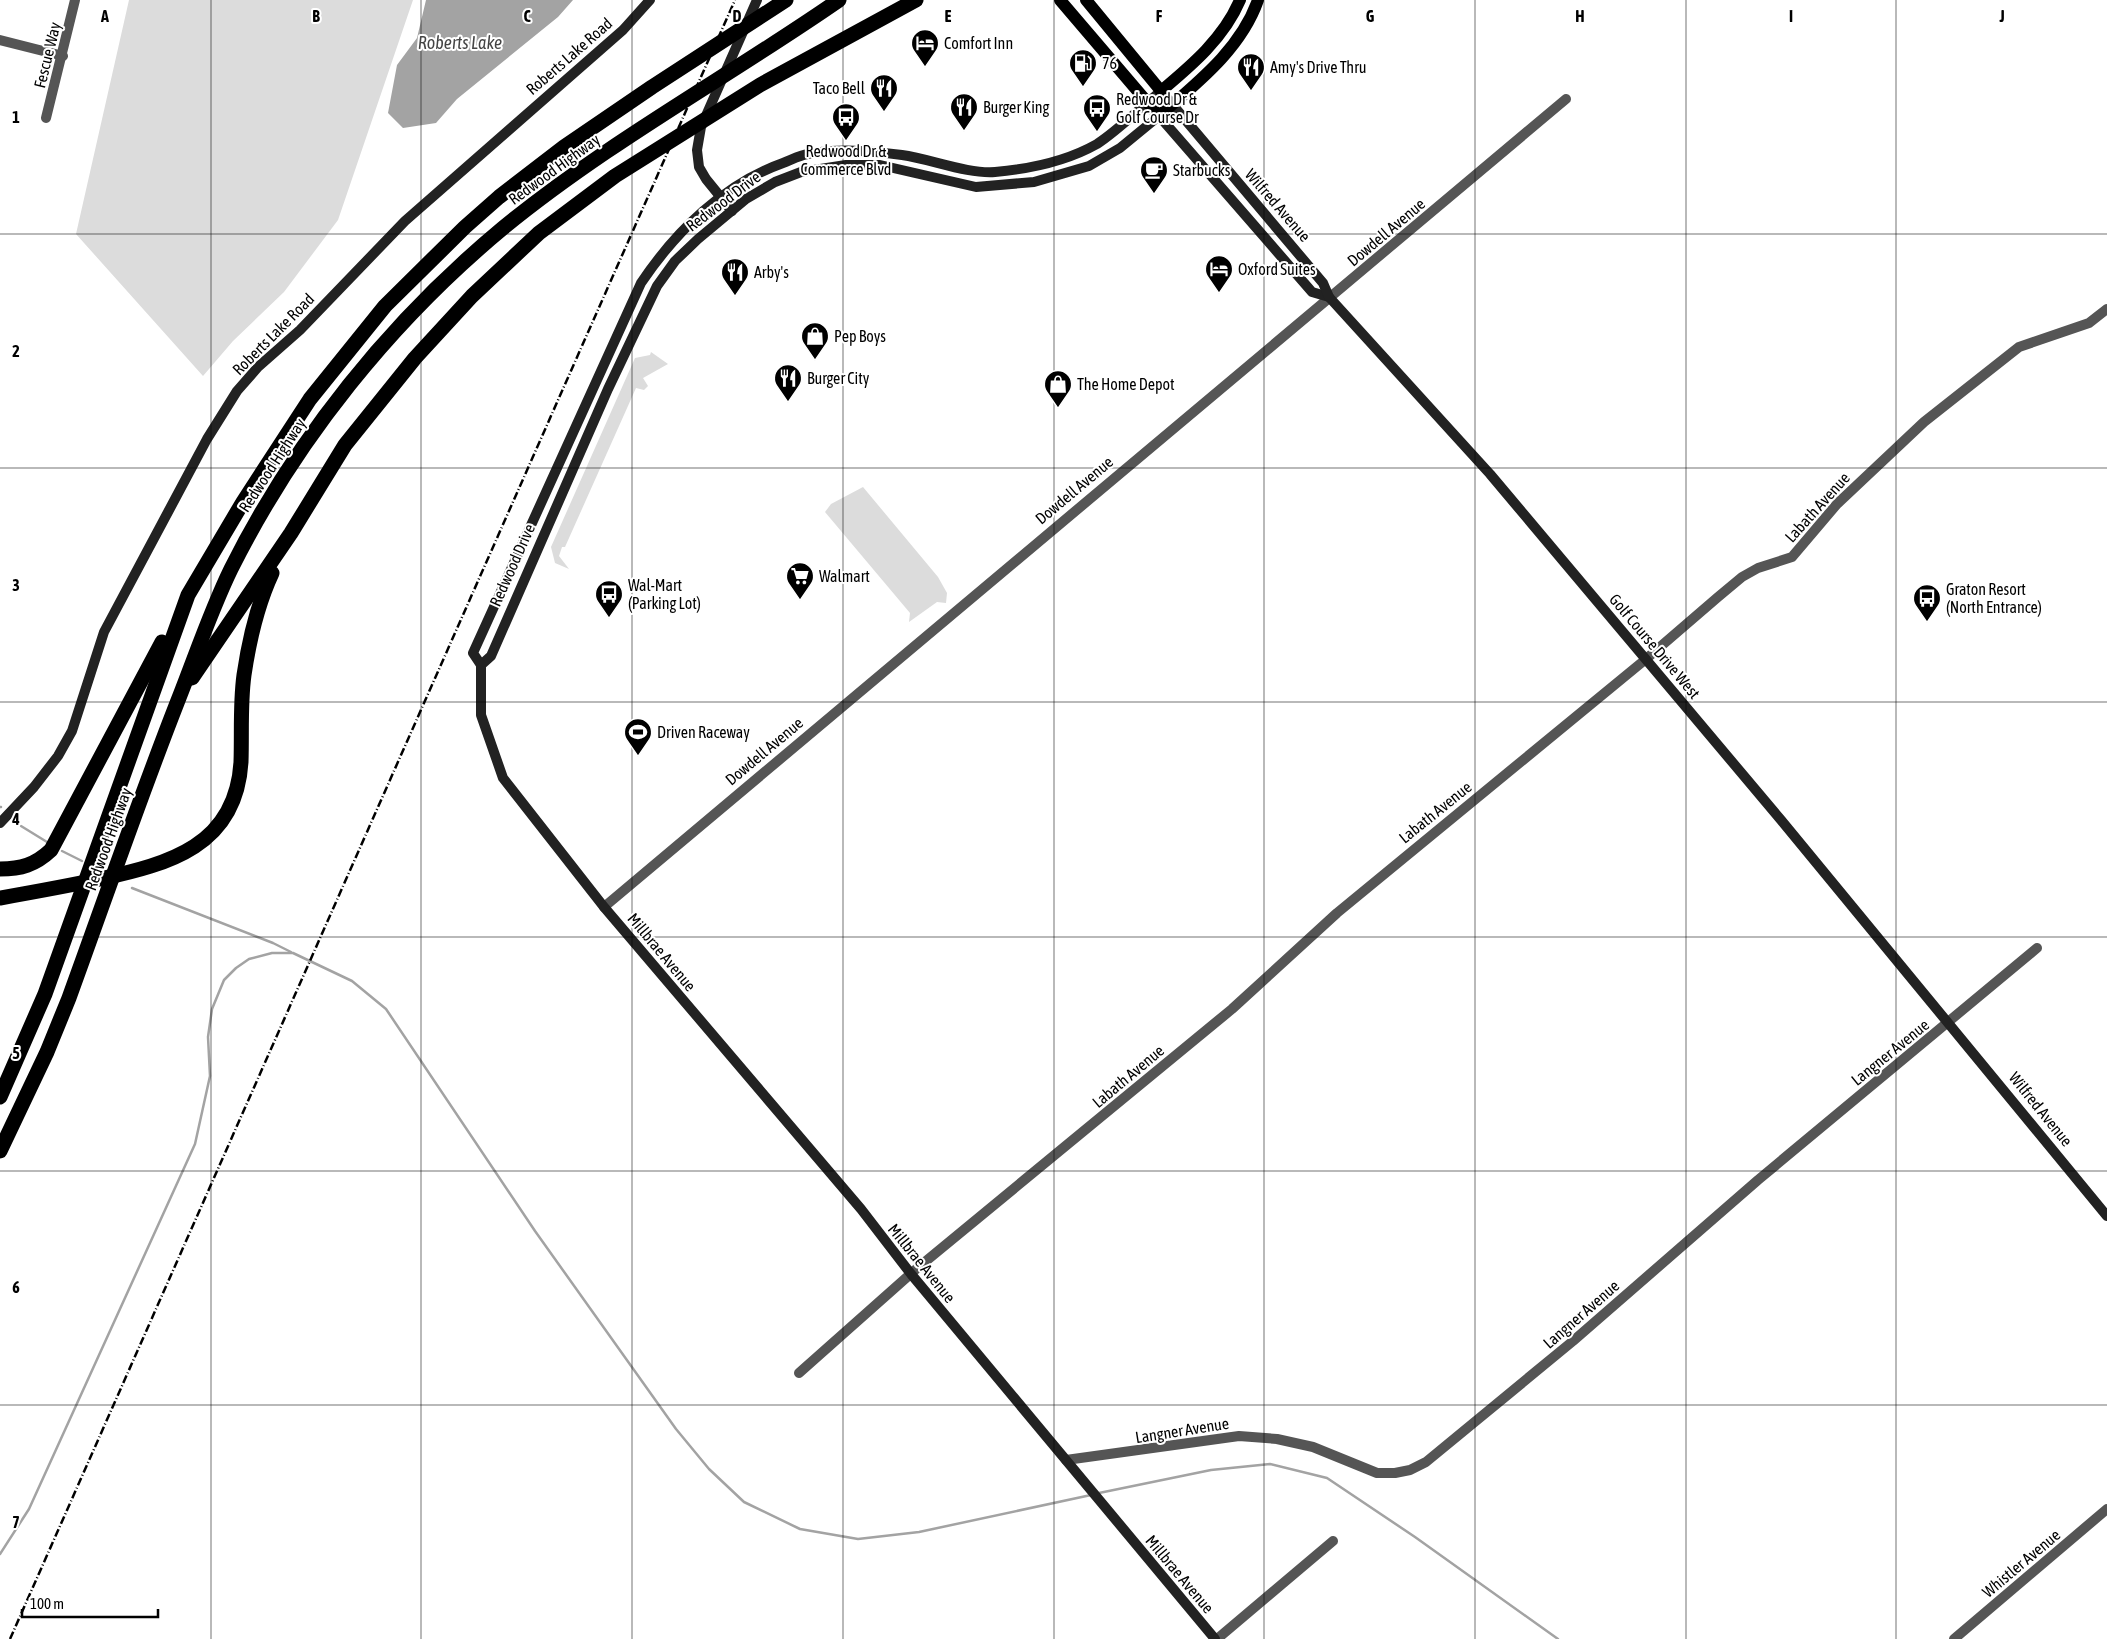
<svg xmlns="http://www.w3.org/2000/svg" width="2107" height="1639" viewBox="0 0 2107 1639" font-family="'Asap Condensed',sans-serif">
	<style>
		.green { fill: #dcdcdc }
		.water { fill: #a3a3a3 }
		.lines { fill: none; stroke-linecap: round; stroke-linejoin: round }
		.stream { stroke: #a3a3a3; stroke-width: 2.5 }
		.street { stroke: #555; stroke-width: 10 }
		.secondary { stroke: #222; stroke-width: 10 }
		.primary { stroke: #000; stroke-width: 12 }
		.highway { stroke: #000; stroke-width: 15 }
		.rail { stroke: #000; stroke-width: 2.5; stroke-dasharray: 8 2.5 1 2.5; stroke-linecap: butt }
		.grid { fill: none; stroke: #000; stroke-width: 1; stroke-opacity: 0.55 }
		.labels { text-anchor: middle; stroke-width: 4; stroke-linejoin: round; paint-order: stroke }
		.poi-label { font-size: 16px; fill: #000; stroke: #fff; text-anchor: start }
		.street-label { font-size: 16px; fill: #000; stroke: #fff }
		.water-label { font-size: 18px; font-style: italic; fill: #444; stroke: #fff }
		.grid-label { font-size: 16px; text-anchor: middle; font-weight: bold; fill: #000; stroke: #fff; stroke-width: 4; stroke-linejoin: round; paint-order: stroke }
	</style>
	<rect width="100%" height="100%" fill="#fff"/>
	<g class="green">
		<polygon points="129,0 413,0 338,220 284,292 233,341 203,376 76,234"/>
		<polygon points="651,352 668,364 643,378 648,386 644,390 636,388 565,547 562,547 559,556 569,569 555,563 551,547 635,358 650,355"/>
		<polygon points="863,487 938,577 947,593 946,603 937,602 909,622 910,613 825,512 831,504"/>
	</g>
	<polygon class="water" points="426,0 573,0 558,17 457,99 436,123 403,128 388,113 397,65 417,38"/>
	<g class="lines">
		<g class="stream">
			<polyline points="0,807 1,807"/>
			<polyline points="21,826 47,842"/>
			<polyline points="62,851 82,861"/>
			<polyline points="132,888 273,943 291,952"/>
			<polyline points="1099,1493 1211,1470 1270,1464 1327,1478 1415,1537 1558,1639"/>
			<polyline points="0,1554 29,1509 195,1144 210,1076 208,1037 212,1009 224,980 236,968 249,959 272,953 293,953 352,981 386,1009 535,1231 676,1429 709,1469 744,1502 800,1529 858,1539 919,1532 1091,1495"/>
		</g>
		<g class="street">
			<polyline points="0,40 63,56"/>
			<polyline points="46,118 75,0"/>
			<polyline points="604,907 1566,99"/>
			<polyline points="799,1373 915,1270 1232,1009 1337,913 1646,659 1718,597 1742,577 1758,568 1792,557 1837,504 1924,422 2019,347 2089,323 2107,309"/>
			<polyline points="1066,1460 1239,1436 1277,1439 1313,1447 1377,1473 1395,1473 1410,1470 1426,1462 1573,1341 1758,1180 2037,948"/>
			<polyline points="1217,1639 1333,1541"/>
			<polyline points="1954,1639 2107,1509"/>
		</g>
		<g class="secondary">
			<polyline points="732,211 706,179 699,167 697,150 701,127 757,0"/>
			<polyline points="481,665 491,656 608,389 657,286 675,261 698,239 746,199 775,182 801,172 846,165 880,165 976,187 1034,182 1089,166 1120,148 1159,116 1312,292 1329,297"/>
			<polyline points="0,823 34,787 58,756 72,731 104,632 207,439 237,391 258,367 300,330 405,221 623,30 650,0"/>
			<path d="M1215,1639L911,1274L861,1209L604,907L503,778L481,715V665L473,653L641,283C676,231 724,184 783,163C791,160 800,155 808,154C840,148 871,151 902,155C931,159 967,174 995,172C1029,169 1067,161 1097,144C1116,132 1143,106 1161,91L1323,283L1329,297L1490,474L1781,820L2107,1216"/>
		</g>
		<g class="primary">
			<path d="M1060,0L1159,116C1197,83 1241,49 1258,0"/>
			<path d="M1086,0L1161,91C1192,65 1224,38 1240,0"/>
		</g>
		<g class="highway">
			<polyline points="192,678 291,533 345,445 415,358 472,296 539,233 615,176 760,85 916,0"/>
			<path d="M0,869C21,869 35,865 51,850L162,642"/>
			<path d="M0,898C34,892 67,886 100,879C169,864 236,846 241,762C242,733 240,704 244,675C249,641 258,603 272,573"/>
			<polyline points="0,1097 45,994 188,595 243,502 310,399 385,306 465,227 499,197 564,147 652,87 786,0"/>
			<path d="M0,1151L47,1052L69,998C105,899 139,800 177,703C195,658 210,612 231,569C296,439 391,321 503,228C608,142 728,77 839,0"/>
		</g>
		<polyline class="rail" points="10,1639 735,0"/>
	</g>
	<path class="grid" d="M211,0V1639M421,0V1639M632,0V1639M843,0V1639M1054,0V1639M1264,0V1639M1475,0V1639M1686,0V1639M1896,0V1639M0,234H2107M0,468H2107M0,702H2107M0,937H2107M0,1171H2107M0,1405H2107"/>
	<defs>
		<g id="hotel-pin" transform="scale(1.4375)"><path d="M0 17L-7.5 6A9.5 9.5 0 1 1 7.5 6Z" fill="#000" stroke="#fff"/><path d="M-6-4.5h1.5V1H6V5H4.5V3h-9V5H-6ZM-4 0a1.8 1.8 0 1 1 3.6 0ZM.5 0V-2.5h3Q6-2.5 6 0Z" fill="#fff"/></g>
		<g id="fuel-pin" transform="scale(1.4375)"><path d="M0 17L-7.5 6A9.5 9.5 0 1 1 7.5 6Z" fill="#000" stroke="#fff"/><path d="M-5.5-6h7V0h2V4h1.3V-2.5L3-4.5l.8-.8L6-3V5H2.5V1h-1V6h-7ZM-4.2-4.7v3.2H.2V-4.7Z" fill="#fff"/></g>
		<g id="restaurant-pin" transform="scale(1.4375)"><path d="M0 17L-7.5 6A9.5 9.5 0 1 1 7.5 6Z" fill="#000" stroke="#fff"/><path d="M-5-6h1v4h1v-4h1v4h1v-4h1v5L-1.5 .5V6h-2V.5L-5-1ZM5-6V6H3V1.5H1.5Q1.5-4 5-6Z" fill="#fff"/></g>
		<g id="bus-pin" transform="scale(1.4375)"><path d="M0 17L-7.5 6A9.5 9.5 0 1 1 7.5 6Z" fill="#000" stroke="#fff"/><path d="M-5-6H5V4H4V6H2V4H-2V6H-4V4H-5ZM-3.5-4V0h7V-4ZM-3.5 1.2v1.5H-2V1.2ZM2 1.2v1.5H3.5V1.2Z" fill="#fff"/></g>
		<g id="cafe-pin" transform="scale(1.4375)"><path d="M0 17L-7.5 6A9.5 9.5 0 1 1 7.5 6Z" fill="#000" stroke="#fff"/><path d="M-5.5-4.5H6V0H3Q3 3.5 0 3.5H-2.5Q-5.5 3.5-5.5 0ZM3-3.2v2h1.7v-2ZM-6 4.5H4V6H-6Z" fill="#fff"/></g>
		<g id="shop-pin" transform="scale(1.4375)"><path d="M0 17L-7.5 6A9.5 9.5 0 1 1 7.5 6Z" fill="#000" stroke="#fff"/><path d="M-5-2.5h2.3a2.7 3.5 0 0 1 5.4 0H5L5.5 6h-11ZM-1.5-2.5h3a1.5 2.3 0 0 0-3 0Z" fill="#fff"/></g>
		<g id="supermarket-pin" transform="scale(1.4375)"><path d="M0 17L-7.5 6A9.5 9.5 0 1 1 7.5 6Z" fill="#000" stroke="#fff"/><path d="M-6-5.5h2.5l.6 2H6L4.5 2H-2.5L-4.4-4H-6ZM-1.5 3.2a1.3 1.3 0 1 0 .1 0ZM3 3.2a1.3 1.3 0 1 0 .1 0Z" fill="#fff"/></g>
		<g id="stadium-pin" transform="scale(1.4375)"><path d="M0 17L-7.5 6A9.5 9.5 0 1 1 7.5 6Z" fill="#000" stroke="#fff"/><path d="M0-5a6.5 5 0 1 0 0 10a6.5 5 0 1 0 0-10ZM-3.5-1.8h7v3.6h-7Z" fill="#fff"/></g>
	</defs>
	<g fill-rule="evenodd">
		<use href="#hotel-pin" x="925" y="43"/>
		<use href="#fuel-pin" x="1083" y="63"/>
		<use href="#restaurant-pin" x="1251" y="67"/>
		<use href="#restaurant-pin" x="884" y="88"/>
		<use href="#restaurant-pin" x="964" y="107"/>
		<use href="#bus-pin" x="1097" y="108"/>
		<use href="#bus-pin" x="846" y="117"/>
		<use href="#cafe-pin" x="1154" y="170"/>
		<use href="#hotel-pin" x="1219" y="269"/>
		<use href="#restaurant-pin" x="735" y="272"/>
		<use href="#shop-pin" x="815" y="336"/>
		<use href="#restaurant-pin" x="788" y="378"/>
		<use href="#shop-pin" x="1058" y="384"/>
		<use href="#supermarket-pin" x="800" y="576"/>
		<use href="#bus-pin" x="609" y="594"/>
		<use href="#bus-pin" x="1927" y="598"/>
		<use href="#stadium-pin" x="638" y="732"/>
	</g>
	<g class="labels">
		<g class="poi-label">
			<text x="944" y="49">Comfort Inn</text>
			<text x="1102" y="69">76</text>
			<text x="1270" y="73">Amy's Drive Thru</text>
			<text x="865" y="94" text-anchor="end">Taco Bell</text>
			<text x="1116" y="105">Redwood Dr &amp;<tspan x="1116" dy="18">Golf Course Dr</tspan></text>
			<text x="983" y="113">Burger King</text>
			<text x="846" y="157" text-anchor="middle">Redwood Dr &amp;<tspan x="846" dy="18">Commerce Blvd</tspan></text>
			<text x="1173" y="176">Starbucks</text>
			<text x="1238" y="275">Oxford Suites</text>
			<text x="754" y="278">Arby's</text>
			<text x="834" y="342">Pep Boys</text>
			<text x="807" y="384">Burger City</text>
			<text x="1077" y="390">The Home Depot</text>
			<text x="819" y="582">Walmart</text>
			<text x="628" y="591">Wal-Mart<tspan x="628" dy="18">(Parking Lot)</tspan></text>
			<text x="1946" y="595">Graton Resort<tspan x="1946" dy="18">(North Entrance)</tspan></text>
			<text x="657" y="738">Driven Raceway</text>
		</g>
		<g class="street-label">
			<text transform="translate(47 55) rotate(-76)" y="6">Fescue Way</text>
			<text transform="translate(569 56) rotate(-41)" y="6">Roberts Lake Road</text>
			<text transform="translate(554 169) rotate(-36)" y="6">Redwood Highway</text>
			<text transform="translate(723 201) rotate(-37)" y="6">Redwood Drive</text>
			<text transform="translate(1278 205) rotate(49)" y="6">Wilfred Avenue</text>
			<text transform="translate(1386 232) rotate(-40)" y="6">Dowdell Avenue</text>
			<text transform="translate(273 334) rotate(-45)" y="6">Roberts Lake Road</text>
			<text transform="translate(272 465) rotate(-57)" y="6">Redwood Highway</text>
			<text transform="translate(1074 490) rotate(-40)" y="6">Dowdell Avenue</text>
			<text transform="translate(1817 507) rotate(-48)" y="6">Labath Avenue</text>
			<text transform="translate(512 565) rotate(-66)" y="6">Redwood Drive</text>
			<text transform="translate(1655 646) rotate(50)" y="6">Golf Course Drive West</text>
			<text transform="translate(764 751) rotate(-40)" y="6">Dowdell Avenue</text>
			<text transform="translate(1435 812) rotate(-39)" y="6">Labath Avenue</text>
			<text transform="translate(108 839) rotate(-70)" y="6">Redwood Highway</text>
			<text transform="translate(662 952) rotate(50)" y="6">Millbrae Avenue</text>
			<text transform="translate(1890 1052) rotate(-39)" y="6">Langner Avenue</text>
			<text transform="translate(1128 1076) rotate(-40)" y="6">Labath Avenue</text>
			<text transform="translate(2041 1109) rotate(51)" y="6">Wilfred Avenue</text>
			<text transform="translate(922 1263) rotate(51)" y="6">Millbrae Avenue</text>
			<text transform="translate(1581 1314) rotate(-41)" y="6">Langner Avenue</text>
			<text transform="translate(1182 1430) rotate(-9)" y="6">Langner Avenue</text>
			<text transform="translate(2021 1563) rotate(-40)" y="6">Whistler Avenue</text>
			<text transform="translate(1180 1574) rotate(50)" y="6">Millbrae Avenue</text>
		</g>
		<g class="water-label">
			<text x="460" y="49">Roberts Lake</text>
		</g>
	</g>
	<g class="grid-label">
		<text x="105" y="22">A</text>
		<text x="316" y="22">B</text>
		<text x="527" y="22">C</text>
		<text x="737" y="22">D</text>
		<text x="948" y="22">E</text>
		<text x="1159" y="22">F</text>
		<text x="1370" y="22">G</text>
		<text x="1580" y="22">H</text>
		<text x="1791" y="22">I</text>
		<text x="2002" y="22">J</text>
		<text x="16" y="123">1</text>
		<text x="16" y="357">2</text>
		<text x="16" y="591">3</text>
		<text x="16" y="825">4</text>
		<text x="16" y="1059">5</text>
		<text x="16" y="1293">6</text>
		<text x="16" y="1528">7</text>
	</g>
	<path d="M22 1609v8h136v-8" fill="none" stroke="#000000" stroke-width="2.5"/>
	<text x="30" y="1609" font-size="15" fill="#000000" stroke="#ffffff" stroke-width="4" paint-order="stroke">100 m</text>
</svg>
